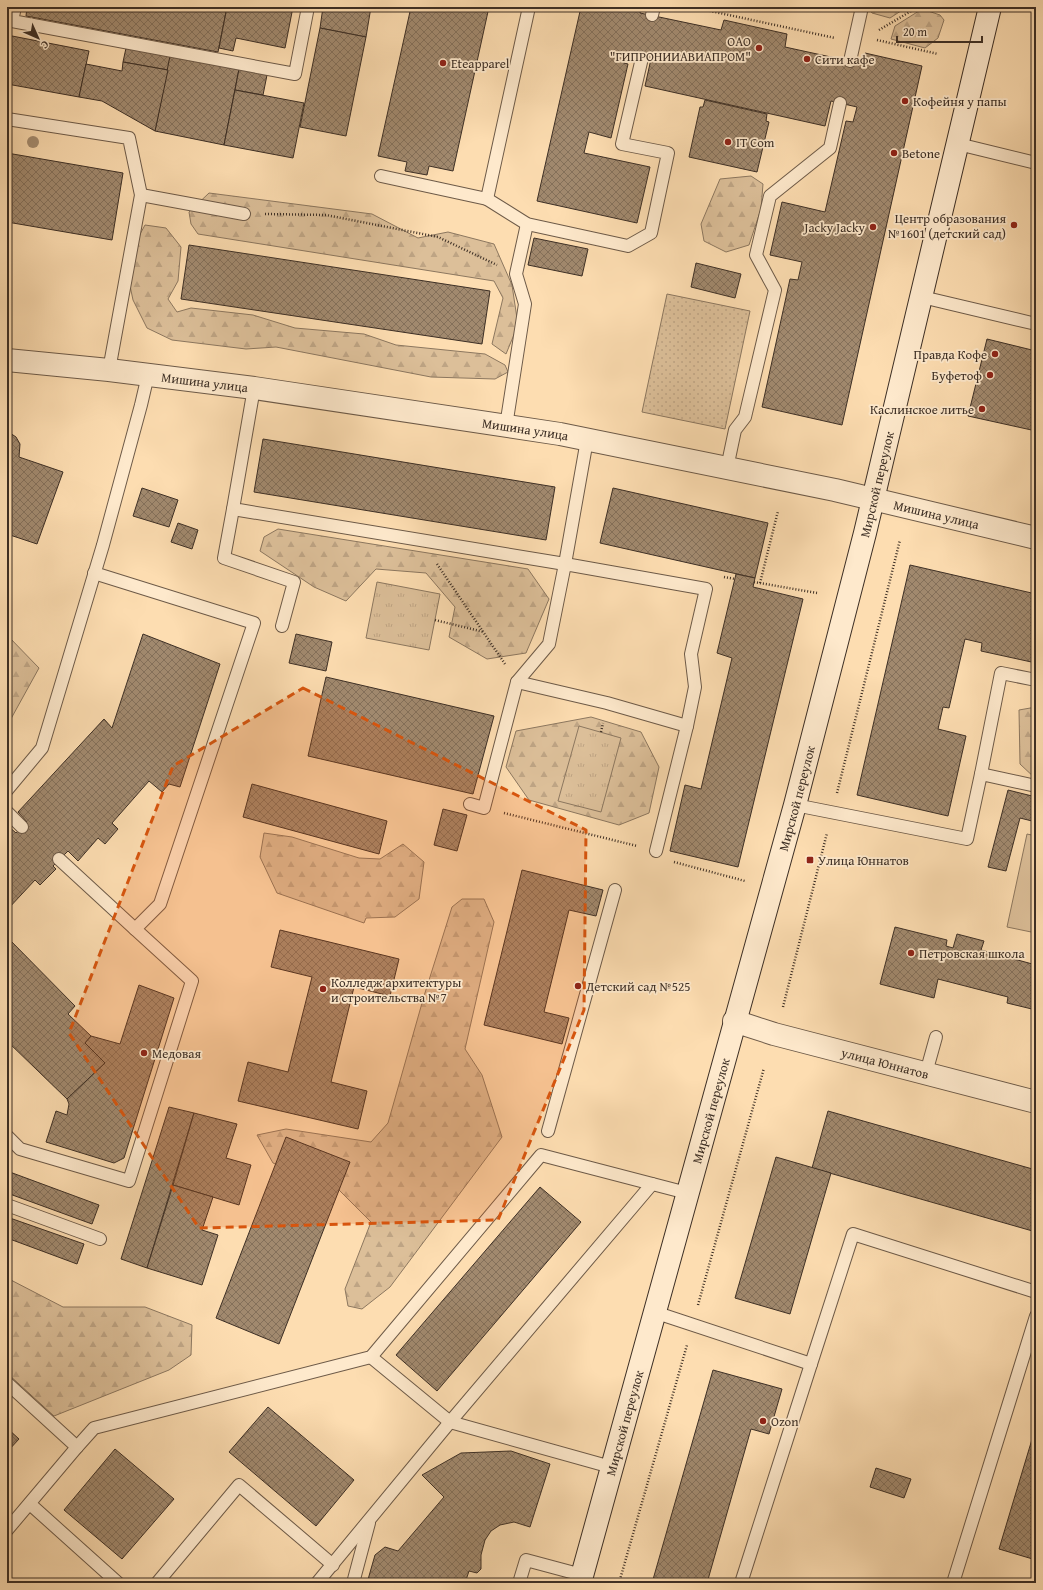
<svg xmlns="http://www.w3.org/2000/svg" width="1043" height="1590" viewBox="0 0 1043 1590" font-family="'Gentium Book Plus',serif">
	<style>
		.grass { fill: url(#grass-dots); stroke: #8c775f }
		.forest { fill: url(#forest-firs); stroke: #8c775f }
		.park { fill: url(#park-tufts); stroke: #8c775f }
		.pitch { fill: #dcbf99; stroke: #8c775f }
		.building { fill: url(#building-cross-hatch); stroke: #3d2f25 }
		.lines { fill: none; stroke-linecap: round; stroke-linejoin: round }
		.lane-casing { stroke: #6d5a48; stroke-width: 14 }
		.street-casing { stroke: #6d5a48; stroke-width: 24 }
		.secondary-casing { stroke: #3d2f25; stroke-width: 24 }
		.path { stroke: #3d2f25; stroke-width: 2.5; stroke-dasharray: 1 2; stroke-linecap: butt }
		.lane { stroke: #fee9cc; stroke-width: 12 }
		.street { stroke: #fee9cc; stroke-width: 22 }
		.secondary { stroke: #fee9cc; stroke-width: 22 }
		.tree { fill: #a58d71 }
		.marked { fill: #d7550e; fill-opacity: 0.2; stroke: #d7550e; stroke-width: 3; stroke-dasharray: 8 5; stroke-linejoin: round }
		.poi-dot { fill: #8f2418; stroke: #fee9cc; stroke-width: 1.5 }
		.labels { text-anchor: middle; stroke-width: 3.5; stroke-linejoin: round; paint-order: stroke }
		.poi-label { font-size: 13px; fill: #3d2f25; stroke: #fee9cc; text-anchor: start }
		.street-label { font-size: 13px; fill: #3d2f25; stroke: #fee9cc }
	</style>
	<defs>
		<pattern id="grass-dots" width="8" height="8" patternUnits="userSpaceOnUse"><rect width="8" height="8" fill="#dcbf99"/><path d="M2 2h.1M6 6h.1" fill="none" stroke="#bea484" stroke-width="1.8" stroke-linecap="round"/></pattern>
		<pattern id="forest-firs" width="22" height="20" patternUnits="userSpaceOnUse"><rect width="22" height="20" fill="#dcbf99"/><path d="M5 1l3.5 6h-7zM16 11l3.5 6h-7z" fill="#bea484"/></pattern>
		<pattern id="park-tufts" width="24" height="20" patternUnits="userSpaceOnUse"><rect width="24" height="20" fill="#dcbf99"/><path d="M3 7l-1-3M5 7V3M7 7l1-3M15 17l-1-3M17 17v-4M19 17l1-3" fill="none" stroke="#bea484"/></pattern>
		<pattern id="building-cross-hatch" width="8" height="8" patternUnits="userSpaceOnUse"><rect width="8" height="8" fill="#a1896e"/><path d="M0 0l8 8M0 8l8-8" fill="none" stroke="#84705a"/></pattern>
	</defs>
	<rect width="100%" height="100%" fill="#fdddb1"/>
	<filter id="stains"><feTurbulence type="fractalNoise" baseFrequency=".005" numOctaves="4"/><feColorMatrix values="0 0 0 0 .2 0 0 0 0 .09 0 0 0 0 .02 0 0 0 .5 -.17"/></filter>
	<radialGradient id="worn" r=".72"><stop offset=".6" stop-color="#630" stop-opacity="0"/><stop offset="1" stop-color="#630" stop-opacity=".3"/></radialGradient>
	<polygon class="grass" points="667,294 750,311 725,429 642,412"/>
	<g class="forest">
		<polygon points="868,7 907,7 890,18 872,13"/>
		<polygon points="922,9 940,15 944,20 938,38 925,48 891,39 895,26"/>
		<polygon points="751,176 763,184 761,209 749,245 726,252 704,241 701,224 720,179"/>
		<polygon points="209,193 372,214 418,238 448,232 494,244 512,285 518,325 506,354 492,344 503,298 494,281 198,234 191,224 189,212"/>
		<polygon points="145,225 166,228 181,247 178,281 168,299 177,312 191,308 253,315 295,328 364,334 396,345 485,354 505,365 508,372 495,379 431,377 276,347 246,349 172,340 147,328 133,300 129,281 133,247"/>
		<polygon points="278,529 528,569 549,599 526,653 487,659 449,637 455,607 426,573 376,569 346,601 314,587 260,551 264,537"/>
		<polygon points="7,635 39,668 7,726"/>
		<polygon points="1036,707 1036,779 1020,764 1019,710"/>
		<polygon points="591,717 641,732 659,767 649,813 619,825 529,800 506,767 516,731"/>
		<polygon points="264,833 292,837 359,858 380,859 403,844 424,862 419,899 395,917 366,918 364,923 277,893 260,857"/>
		<polygon points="462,899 484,899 494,922 465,1049 482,1075 502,1137 390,1287 362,1309 348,1306 345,1289 371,1222 339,1190 273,1163 257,1135 286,1129 371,1142 388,1123 424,996 452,907"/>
		<polygon points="7,1278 63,1307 145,1307 192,1325 191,1355 169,1370 54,1416 7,1373"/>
	</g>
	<g class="park">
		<polygon points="377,582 440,594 429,650 366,638"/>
		<polygon points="579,726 621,738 601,812 558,801"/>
	</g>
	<polygon class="pitch" points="1027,834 1036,836 1036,933 1007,927"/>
	<g class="building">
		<polygon points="27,7 227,7 218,52 26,16"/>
		<polygon points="227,7 293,7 285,48 236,38 233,51 219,48"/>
		<polygon points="323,7 371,7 366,37 320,28"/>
		<polygon points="411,7 489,7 453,171 429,166 427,175 405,171 407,162 378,156"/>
		<polygon points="581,7 641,7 640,13 721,30 724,20 787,34 785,47 863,64 865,53 922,66 842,425 762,407 790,279 798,280 802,262 770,255 782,202 825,212 846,121 853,122 857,107 831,101 825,126 645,86 651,59 626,54 624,63 628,64 611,138 589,132 584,153 650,167 637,223 537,201"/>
		<polygon points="320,28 366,37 346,136 300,127"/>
		<polygon points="7,35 89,51 79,97 7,84"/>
		<polygon points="126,48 170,56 168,70 123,62"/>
		<polygon points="170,56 239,69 224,145 155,131"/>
		<polygon points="123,62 168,70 155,131 102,101 79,97 86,64 122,71"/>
		<polygon points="239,69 267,75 263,95 235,90"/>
		<polygon points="235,90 304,103 293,158 224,145"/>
		<polygon points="705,100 767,114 766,121 769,122 757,172 689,157 700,107 703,107"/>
		<polygon points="7,153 123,173 112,240 7,222"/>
		<polygon points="534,238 588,249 582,276 528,265"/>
		<polygon points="189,245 490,291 482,344 181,299"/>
		<polygon points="696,263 741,274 735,298 691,287"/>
		<polygon points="987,339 1036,351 1036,431 968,416"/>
		<polygon points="7,431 16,437 20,444 19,457 63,472 37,544 7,534"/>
		<polygon points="263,439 555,487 546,540 254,492"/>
		<polygon points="142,488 178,500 169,527 133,516"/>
		<polygon points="613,488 768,523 755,578 600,543"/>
		<polygon points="178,523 198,530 192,549 171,542"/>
		<polygon points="910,565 1036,594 1036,663 981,651 982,643 965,639 949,708 943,707 938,729 966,736 948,816 857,795"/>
		<polygon points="736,574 755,578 753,587 803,599 738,867 670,851 685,785 701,789 732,658 717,653"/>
		<polygon points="143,634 220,664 180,787 169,784 162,792 149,781 112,823 118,829 105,844 98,838 78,861 68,851 53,866 56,869 40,885 35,880 7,910 7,825 16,833 27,822 18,812 104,719 112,728"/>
		<polygon points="296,634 332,642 326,671 289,663"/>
		<polygon points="326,677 494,716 473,794 308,756"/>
		<polygon points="252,784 387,821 379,854 243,817"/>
		<polygon points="1008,790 1036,797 1036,822 1020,818 1006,871 988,867"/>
		<polygon points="443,809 467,815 457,851 434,845"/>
		<polygon points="522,870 603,890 596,916 569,910 544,1012 569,1018 562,1044 484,1025"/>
		<polygon points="895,927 947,940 946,946 953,948 957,934 984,941 981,950 1036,965 1036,1010 1007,1003 1008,997 938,979 934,998 880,984"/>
		<polygon points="280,930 399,959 390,996 354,987 331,1082 367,1091 358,1129 238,1101 248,1062 288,1072 312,977 271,967"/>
		<polygon points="7,937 75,1006 68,1014 91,1036 85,1043 105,1063 67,1099 7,1041"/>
		<polygon points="139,985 174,998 124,1158 114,1163 46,1142 56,1111 67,1115 69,1104 67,1099 105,1063 85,1043 91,1036 120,1044"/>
		<polygon points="169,1107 194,1113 147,1268 121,1259"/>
		<polygon points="828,1111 1036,1170 1036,1232 812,1168"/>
		<polygon points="194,1113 237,1124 226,1158 251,1165 239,1205 173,1185"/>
		<polygon points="286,1137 350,1162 279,1344 216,1318"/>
		<polygon points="776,1157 831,1173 790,1314 735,1298"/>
		<polygon points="7,1171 99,1205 92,1224 7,1193"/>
		<polygon points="173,1185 213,1197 202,1230 218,1235 202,1285 147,1268"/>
		<polygon points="540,1187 581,1222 437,1391 396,1355"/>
		<polygon points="7,1217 84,1244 77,1264 7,1238"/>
		<polygon points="713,1370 782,1389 769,1434 751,1429 707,1583 652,1583"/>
		<polygon points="268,1407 354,1480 316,1526 229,1452"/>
		<polygon points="1036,1426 1036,1560 999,1549"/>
		<polygon points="7,1428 19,1439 7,1452"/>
		<polygon points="115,1449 174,1499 122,1559 64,1510"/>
		<polygon points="511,1451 550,1464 530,1527 514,1522 500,1525 491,1531 485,1540 481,1555 481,1569 477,1573 469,1571 465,1583 367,1583 375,1555 385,1547 398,1551 444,1497 422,1475 461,1453"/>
		<polygon points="876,1468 911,1479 904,1498 870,1487"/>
	</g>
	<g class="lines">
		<g class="lane-casing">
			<g id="lane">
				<polyline points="15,7 12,21 295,74 308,7"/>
				<polyline points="652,15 654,7"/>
				<polyline points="850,61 862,7"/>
				<polyline points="7,119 129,138 141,195 109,370"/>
				<polyline points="958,144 1036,163"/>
				<polyline points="381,176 487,199 529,7"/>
				<polyline points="141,195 244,214"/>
				<polyline points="487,199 527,224 628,246 651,233 668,153 622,144 642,58"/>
				<polyline points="922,297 1036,324"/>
				<polyline points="254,388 233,509 565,564 587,440"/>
				<polyline points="506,426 525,304 516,274 527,224"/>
				<polyline points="727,468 735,430 745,417 775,290 756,255 770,196 830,148 840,103"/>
				<polyline points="233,509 224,558 294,582 282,626"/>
				<polyline points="517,682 607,703 687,726"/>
				<polyline points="981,774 1001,673 1036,680"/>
				<polyline points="7,790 42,748 103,545 141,405 148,375"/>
				<polyline points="470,804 484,808 517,682 549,644 565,564 706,589 691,654 695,687 687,726 656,851"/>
				<polyline points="795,805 967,839 981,774 1036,786"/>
				<polyline points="7,812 22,827"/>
				<polyline points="59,859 135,929 160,904 254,623 94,573"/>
				<polyline points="926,1073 936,1037"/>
				<polyline points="548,1131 615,890"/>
				<polyline points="7,1136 20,1149 129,1181 192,981 135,929"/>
				<polyline points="7,1205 100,1239"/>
				<polyline points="654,1312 811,1364 853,1234 1036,1292"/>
				<polyline points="371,1357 450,1422 611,1467"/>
				<polyline points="7,1383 77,1447 7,1530"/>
				<polyline points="77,1447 94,1428 371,1357 541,1155 687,1193"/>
				<polyline points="30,1504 118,1583"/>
				<polyline points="157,1583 239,1485 333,1565"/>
				<polyline points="317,1583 450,1422 652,1184"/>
				<polyline points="353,1583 369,1523"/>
				<polyline points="519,1583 526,1560 582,1575"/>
				<polyline points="741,1583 811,1364"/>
				<polyline points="953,1583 1036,1316"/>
			</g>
		</g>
		<g class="street-casing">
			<g id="street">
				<path id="s1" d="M7,360L109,370L254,388L560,434L835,490L1036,538"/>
				<path id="s2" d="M734,1021L774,1034L1036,1102"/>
			</g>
		</g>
		<g class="secondary-casing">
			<g id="secondary">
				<path id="s3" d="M580,1583L795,805L865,533L990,7"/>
			</g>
		</g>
		<g class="path">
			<polyline points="692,7 835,38"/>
			<polyline points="879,30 918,7"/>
			<polyline points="877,40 938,54"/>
			<polyline points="265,214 326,215 438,237 497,265"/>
			<polyline points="437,564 505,664"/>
			<polyline points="724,577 735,579"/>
			<polyline points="754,582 817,593"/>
			<polyline points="760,583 778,511"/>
			<polyline points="435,620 484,632"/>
			<polyline points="601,732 603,723"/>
			<polyline points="837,793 900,540"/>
			<polyline points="504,813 637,846"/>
			<polyline points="674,862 745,881"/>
			<polyline points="783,1007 827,833"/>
			<polyline points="698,1305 764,1068"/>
			<polyline points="619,1583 687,1345"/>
		</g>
		<use href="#lane" class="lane"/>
		<use href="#street" class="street"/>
		<use href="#secondary" class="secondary"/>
	</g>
	<circle class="tree" cx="33" cy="142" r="6"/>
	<path class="marked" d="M303,688L586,830L584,1010L498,1220L199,1228L69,1033L173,766Z"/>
	<g class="poi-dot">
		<circle cx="759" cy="48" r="4"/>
		<circle cx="807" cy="59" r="4"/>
		<circle cx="443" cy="63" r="4"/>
		<circle cx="905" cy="101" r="4"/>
		<circle cx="728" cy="142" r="4"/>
		<circle cx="894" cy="153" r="4"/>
		<circle cx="1014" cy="225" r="4"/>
		<circle cx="873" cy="227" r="4"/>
		<circle cx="995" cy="354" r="4"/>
		<circle cx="990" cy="375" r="4"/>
		<circle cx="982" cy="409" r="4"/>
		<rect x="806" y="856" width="8" height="8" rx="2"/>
		<circle cx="911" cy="953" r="4"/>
		<circle cx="578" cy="986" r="4"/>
		<circle cx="323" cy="989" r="4"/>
		<circle cx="144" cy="1053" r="4"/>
		<circle cx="763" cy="1421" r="4"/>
	</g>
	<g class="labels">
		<g class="poi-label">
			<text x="751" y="46" text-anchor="end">ОАО<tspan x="751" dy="15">"ГИПРОНИИАВИАПРОМ"</tspan></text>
			<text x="815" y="64">Сити кафе</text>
			<text x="451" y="68">Eteapparel</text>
			<text x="913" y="106">Кофейня у папы</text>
			<text x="736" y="147">IT Com</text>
			<text x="902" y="158">Betone</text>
			<text x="1006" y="223" text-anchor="end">Центр образования<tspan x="1006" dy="15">№1601 (детский сад)</tspan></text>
			<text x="865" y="232" text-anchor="end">Jacky Jacky</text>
			<text x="987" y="359" text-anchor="end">Правда Кофе</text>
			<text x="982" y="380" text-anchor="end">Буфетоф</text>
			<text x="974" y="414" text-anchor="end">Каслинское литье</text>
			<text x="818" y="865">Улица Юннатов</text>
			<text x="919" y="958">Петровская школа</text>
			<text x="331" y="987">Колледж архитектуры<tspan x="331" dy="15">и строительства №7</tspan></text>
			<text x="586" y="991">Детский сад №525</text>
			<text x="152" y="1058">Медовая</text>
			<text x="771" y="1426">Ozon</text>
		</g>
		<g class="street-label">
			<text dy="5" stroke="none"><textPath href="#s1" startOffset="199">Мишина улица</textPath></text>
			<text dy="5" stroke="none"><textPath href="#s1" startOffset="523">Мишина улица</textPath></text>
			<text dy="5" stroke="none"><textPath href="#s3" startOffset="1138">Мирской переулок</textPath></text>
			<text dy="5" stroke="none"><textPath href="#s1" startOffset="943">Мишина улица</textPath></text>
			<text dy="5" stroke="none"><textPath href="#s3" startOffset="814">Мирской переулок</textPath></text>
			<text dy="5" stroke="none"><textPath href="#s2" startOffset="157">улица Юннатов</textPath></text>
			<text dy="5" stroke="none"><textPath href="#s3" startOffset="490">Мирской переулок</textPath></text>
			<text dy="5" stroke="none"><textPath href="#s3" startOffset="166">Мирской переулок</textPath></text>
		</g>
	</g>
	<rect width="1043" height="1590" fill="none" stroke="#fdddb1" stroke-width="24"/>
	<rect x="8" y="8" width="1027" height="1574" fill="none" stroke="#3d2f25" stroke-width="2"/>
	<rect x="12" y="12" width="1019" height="1566" fill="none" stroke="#3d2f25"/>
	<g transform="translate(38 38) rotate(135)" stroke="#fee9cc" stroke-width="3" paint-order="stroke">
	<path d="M0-3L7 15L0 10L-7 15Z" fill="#3d2f25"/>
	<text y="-6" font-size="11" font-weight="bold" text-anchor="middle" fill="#3d2f25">С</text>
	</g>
	<path d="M897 36v6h85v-6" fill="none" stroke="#3d2f25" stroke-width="2"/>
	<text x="903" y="36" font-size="12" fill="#3d2f25" stroke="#fee9cc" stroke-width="3" paint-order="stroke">20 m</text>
	<rect width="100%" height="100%" filter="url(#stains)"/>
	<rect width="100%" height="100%" fill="url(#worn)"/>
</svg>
